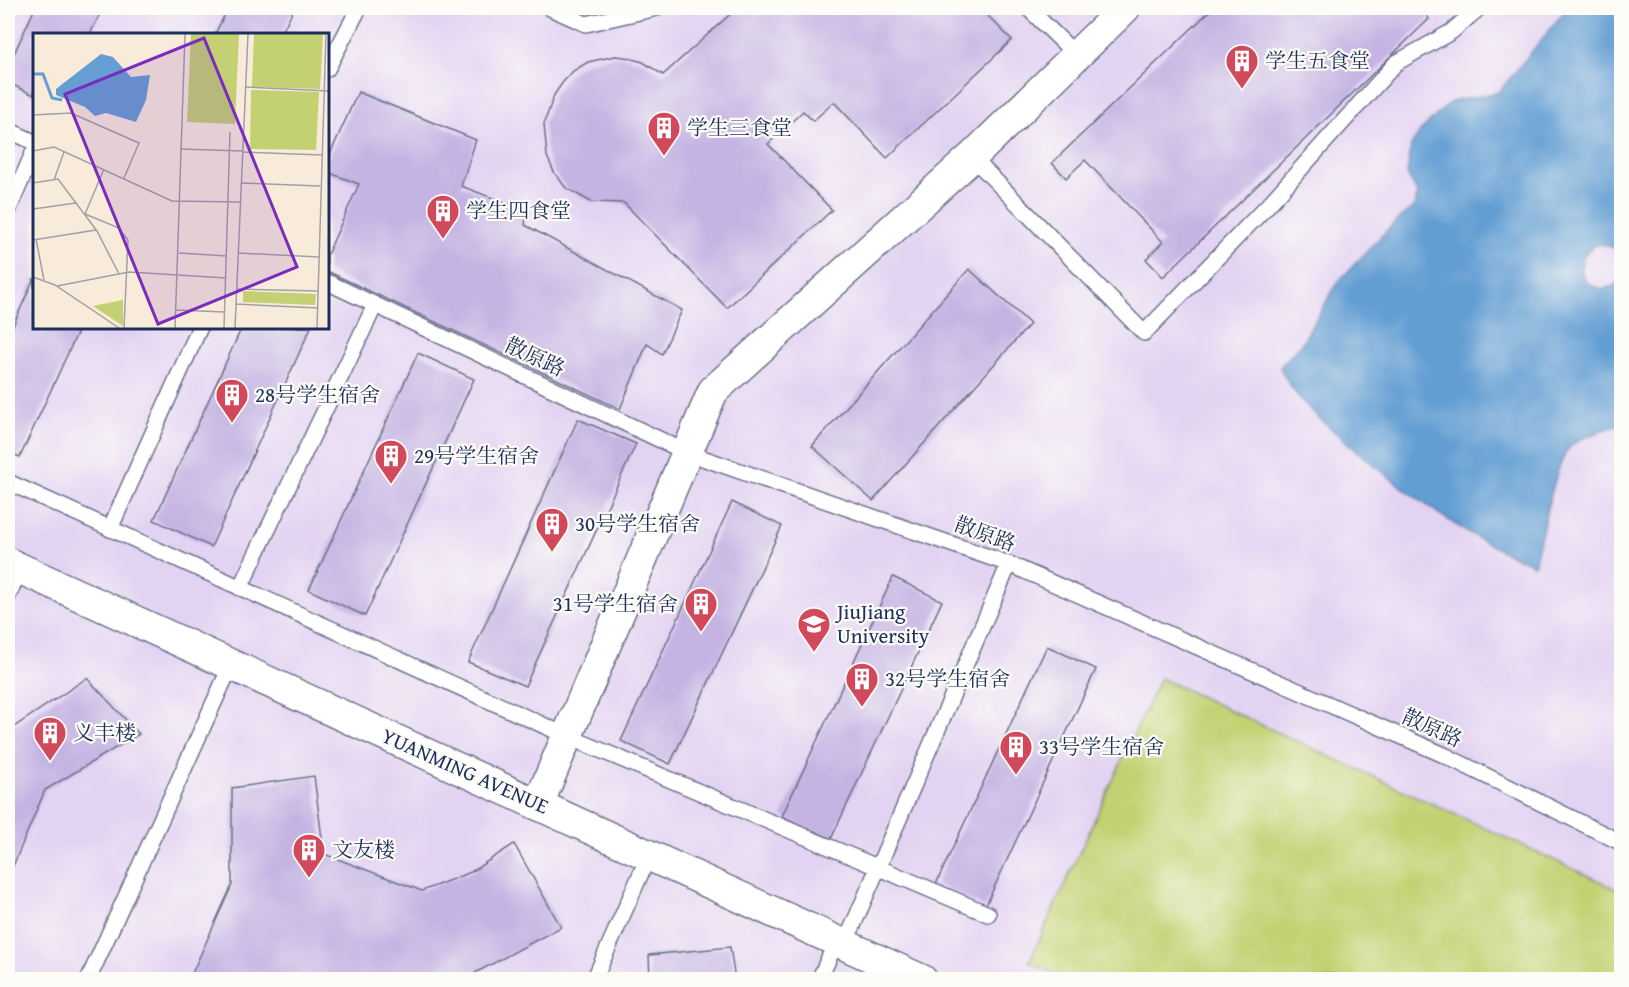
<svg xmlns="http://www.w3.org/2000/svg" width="1629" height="987" viewBox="0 0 1629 987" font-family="'Gentium Book Plus','Noto Serif SC',serif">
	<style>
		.built { fill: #e3d3f2; fill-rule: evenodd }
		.green { fill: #c3d172; stroke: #6f8068; stroke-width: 1.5 }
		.water { fill: #649ed3; stroke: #406698; stroke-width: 1.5 }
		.building { fill: #c5b4e3 }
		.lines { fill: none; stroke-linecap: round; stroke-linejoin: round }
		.service-casing { stroke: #697189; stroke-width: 18 }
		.minor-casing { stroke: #697189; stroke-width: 33 }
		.service { stroke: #fff; stroke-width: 15 }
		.minor { stroke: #fff; stroke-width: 30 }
		.labels { text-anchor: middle; stroke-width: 4.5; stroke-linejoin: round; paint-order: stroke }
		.poi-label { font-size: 21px; fill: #1b2f5e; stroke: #fdfcf7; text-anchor: start }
		.street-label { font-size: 21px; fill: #1b2f5e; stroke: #fdfcf7 }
		.inset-river { fill: none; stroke: #649ed3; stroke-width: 3 }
		.inset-road { fill: none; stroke: #a0a0a8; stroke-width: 1.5 }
		.view { fill: #7b2cbf; fill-opacity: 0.15; stroke: #7b2cbf; stroke-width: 3 }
		.inset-edge { fill: none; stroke: #1b2f5e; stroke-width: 3 }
	</style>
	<rect width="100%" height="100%" fill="#fdfcf7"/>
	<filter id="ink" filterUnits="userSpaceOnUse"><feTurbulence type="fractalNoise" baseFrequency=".0167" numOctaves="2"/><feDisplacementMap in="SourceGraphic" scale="12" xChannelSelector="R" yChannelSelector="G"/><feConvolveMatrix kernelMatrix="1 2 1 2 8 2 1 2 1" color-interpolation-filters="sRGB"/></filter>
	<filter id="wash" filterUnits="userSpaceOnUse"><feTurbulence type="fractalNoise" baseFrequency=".008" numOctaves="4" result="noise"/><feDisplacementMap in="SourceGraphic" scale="24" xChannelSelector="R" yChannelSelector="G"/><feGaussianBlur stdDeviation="1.35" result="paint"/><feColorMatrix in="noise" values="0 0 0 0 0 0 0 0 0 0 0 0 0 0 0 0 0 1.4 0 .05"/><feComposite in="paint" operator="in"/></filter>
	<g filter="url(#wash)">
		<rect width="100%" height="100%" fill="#f9ebd9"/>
		<path class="built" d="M8,8H1621V979H8ZM34,34H327V327H34Z"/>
		<polygon class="green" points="1160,678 1621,891 1621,979 1067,980 1029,962"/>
		<path class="water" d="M1567,8H1621V255C1601,230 1570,254 1586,282L1600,289L1614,286L1621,279V424C1606,429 1583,436 1571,446C1555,460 1540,542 1534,565C1465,538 1407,493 1350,445C1324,422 1294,400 1280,367L1302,343L1338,282L1391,226L1414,206L1418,194L1407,174L1411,146L1422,129L1451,102L1499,92Z"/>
		<g id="blocks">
			<g class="building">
				<polygon points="35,8 103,8 90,34 34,34 34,95 8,83 8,67"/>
				<polygon points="228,8 294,8 281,34 215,34"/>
				<polygon points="737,8 980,8 1012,40 887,158 834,102 813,121 803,111 768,144 832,210 727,308 624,203 591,202 566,188 554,172 547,156 544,124 554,95 563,82 573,71 588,62 615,56 625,57 643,62 663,75"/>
				<polygon points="1213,8 1423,8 1429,19 1163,277 1146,259 1163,242 1085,160 1066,178 1052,163"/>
				<polygon points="358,92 476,140 461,186 527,211 525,225 682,310 662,354 647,344 620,409 327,271 327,255 359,184 327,172 327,161"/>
				<polygon points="969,269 1030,324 873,501 812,446"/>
				<polygon points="34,278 34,327 80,327 20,457 8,452 8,337"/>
				<polygon points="242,327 311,327 211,547 154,520"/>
				<polygon points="418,353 474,379 365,616 309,590"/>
				<polygon points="578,419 636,444 525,686 468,662"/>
				<polygon points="732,502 782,526 670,764 621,741"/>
				<polygon points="893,577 942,601 831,839 782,816"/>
				<polygon points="1047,646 1096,669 985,907 936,884"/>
				<polygon points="87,678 139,734 45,790 8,878 8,731"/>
				<polygon points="314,776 324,854 422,891 471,872 514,844 561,927 475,973 472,980 189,980 232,885 232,788"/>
				<polygon points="730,947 735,980 650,980 649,955"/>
			</g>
		</g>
	</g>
	<g filter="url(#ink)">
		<use href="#blocks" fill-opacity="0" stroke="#697189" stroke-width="1.5"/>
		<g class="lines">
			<g class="service-casing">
				<g id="service">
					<polyline points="550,8 586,24 657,8"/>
					<polyline points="1028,8 1076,55"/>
					<polyline points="327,69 359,8"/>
					<polyline points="8,130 34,142"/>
					<polyline points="972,157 1144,333 1269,204 1396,63 1451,32 1479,8"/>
					<polyline points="8,211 34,151"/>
					<polyline points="327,282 688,453 1009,564 1444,755 1622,843"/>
					<polyline points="8,482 567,736 988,914"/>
					<polyline points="110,529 200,327"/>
					<polyline points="240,588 375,305"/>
					<polyline points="8,596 20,569"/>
					<polyline points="845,944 1009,564"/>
					<polyline points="88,980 231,665"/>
					<polyline points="594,980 649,855"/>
					<polyline points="819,980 837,940"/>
				</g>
			</g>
			<g class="minor-casing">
				<g id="minor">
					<polyline points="8,563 922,980"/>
					<polyline points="538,805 713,391 972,157 1125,8"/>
				</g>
			</g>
			<use href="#service" class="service"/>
			<use href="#minor" class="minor"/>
		</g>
	</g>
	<defs>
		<g id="building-pin" transform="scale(1.725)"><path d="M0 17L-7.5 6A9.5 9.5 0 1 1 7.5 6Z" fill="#d1495b" stroke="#fdfcf7"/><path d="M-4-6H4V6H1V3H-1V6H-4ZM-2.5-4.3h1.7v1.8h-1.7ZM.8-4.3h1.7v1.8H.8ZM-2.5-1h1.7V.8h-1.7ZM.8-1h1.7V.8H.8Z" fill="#fff"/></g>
		<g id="university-pin" transform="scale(1.725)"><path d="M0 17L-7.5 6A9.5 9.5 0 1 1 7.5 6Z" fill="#d1495b" stroke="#fdfcf7"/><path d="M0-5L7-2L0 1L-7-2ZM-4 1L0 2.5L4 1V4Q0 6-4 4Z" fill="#fff"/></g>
	</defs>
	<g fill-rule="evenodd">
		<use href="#building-pin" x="1242" y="61"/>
		<use href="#building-pin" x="664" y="128"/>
		<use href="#building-pin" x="443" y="211"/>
		<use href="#building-pin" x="232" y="395"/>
		<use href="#building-pin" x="391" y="456"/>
		<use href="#building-pin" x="552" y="524"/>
		<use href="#building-pin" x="701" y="604"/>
		<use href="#university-pin" x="814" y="624"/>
		<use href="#building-pin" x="862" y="679"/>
		<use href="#building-pin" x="50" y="733"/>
		<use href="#building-pin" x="1016" y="747"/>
		<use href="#building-pin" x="309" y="850"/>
	</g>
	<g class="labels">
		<g class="poi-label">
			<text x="1265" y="68">学生五食堂</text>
			<text x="687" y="135">学生三食堂</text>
			<text x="466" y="218">学生四食堂</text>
			<text x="255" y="402">28号学生宿舍</text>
			<text x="414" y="463">29号学生宿舍</text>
			<text x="575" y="531">30号学生宿舍</text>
			<text x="678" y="611" text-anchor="end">31号学生宿舍</text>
			<text x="837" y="619">JiuJiang<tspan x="837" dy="24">University</tspan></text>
			<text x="885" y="686">32号学生宿舍</text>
			<text x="73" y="740">义丰楼</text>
			<text x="1039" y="754">33号学生宿舍</text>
			<text x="332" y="857">文友楼</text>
		</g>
		<g class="street-label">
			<text transform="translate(535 357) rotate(25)" y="7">散原路</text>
			<text transform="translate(985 534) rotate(20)" y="7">散原路</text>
			<text transform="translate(1432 728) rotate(24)" y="7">散原路</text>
			<text transform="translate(465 771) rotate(24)" y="7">YUANMING AVENUE</text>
		</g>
	</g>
	<g transform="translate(33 33)">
		<rect width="296" height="296" fill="#f9ebd9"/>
		<path d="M158,1H206L202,91L154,89ZM221,1H290L287,56L219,54ZM218,57L286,59L283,117L217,116ZM210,258L283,261L282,272L210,269ZM90,267V293L60,273Z" fill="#c3d172"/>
		<path d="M68,21L80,24L98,44L117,42L113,67L103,89L73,80L62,83L52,74L23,62V56Z" fill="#649ed3"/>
		<path class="inset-river" d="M0,41H10L19,65L29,67"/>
		<path class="inset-road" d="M212,54L296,58M0,82L38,80L106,110L91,145M147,116L210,118M0,118L21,114L139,168L207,169M209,119L289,122M71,136L52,181L86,195L95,207L91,295M21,147L31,119M0,150L25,146L64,198L86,241M208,150L287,153M0,176L43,170M3,206L11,247M0,207L63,197M146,220L194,223M205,220L286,224M0,244L22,252L86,295M24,253L96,239L193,245M204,256L285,258M203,271L285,275M143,277L191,279M142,295L152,1M191,295L197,99M202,295L215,1M284,295L293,1"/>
		<path class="view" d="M171,5L264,234L125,291L32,61Z"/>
		<rect width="296" height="296" class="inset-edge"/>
	</g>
	<rect width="1629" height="987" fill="none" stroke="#fdfcf7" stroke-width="30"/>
</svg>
